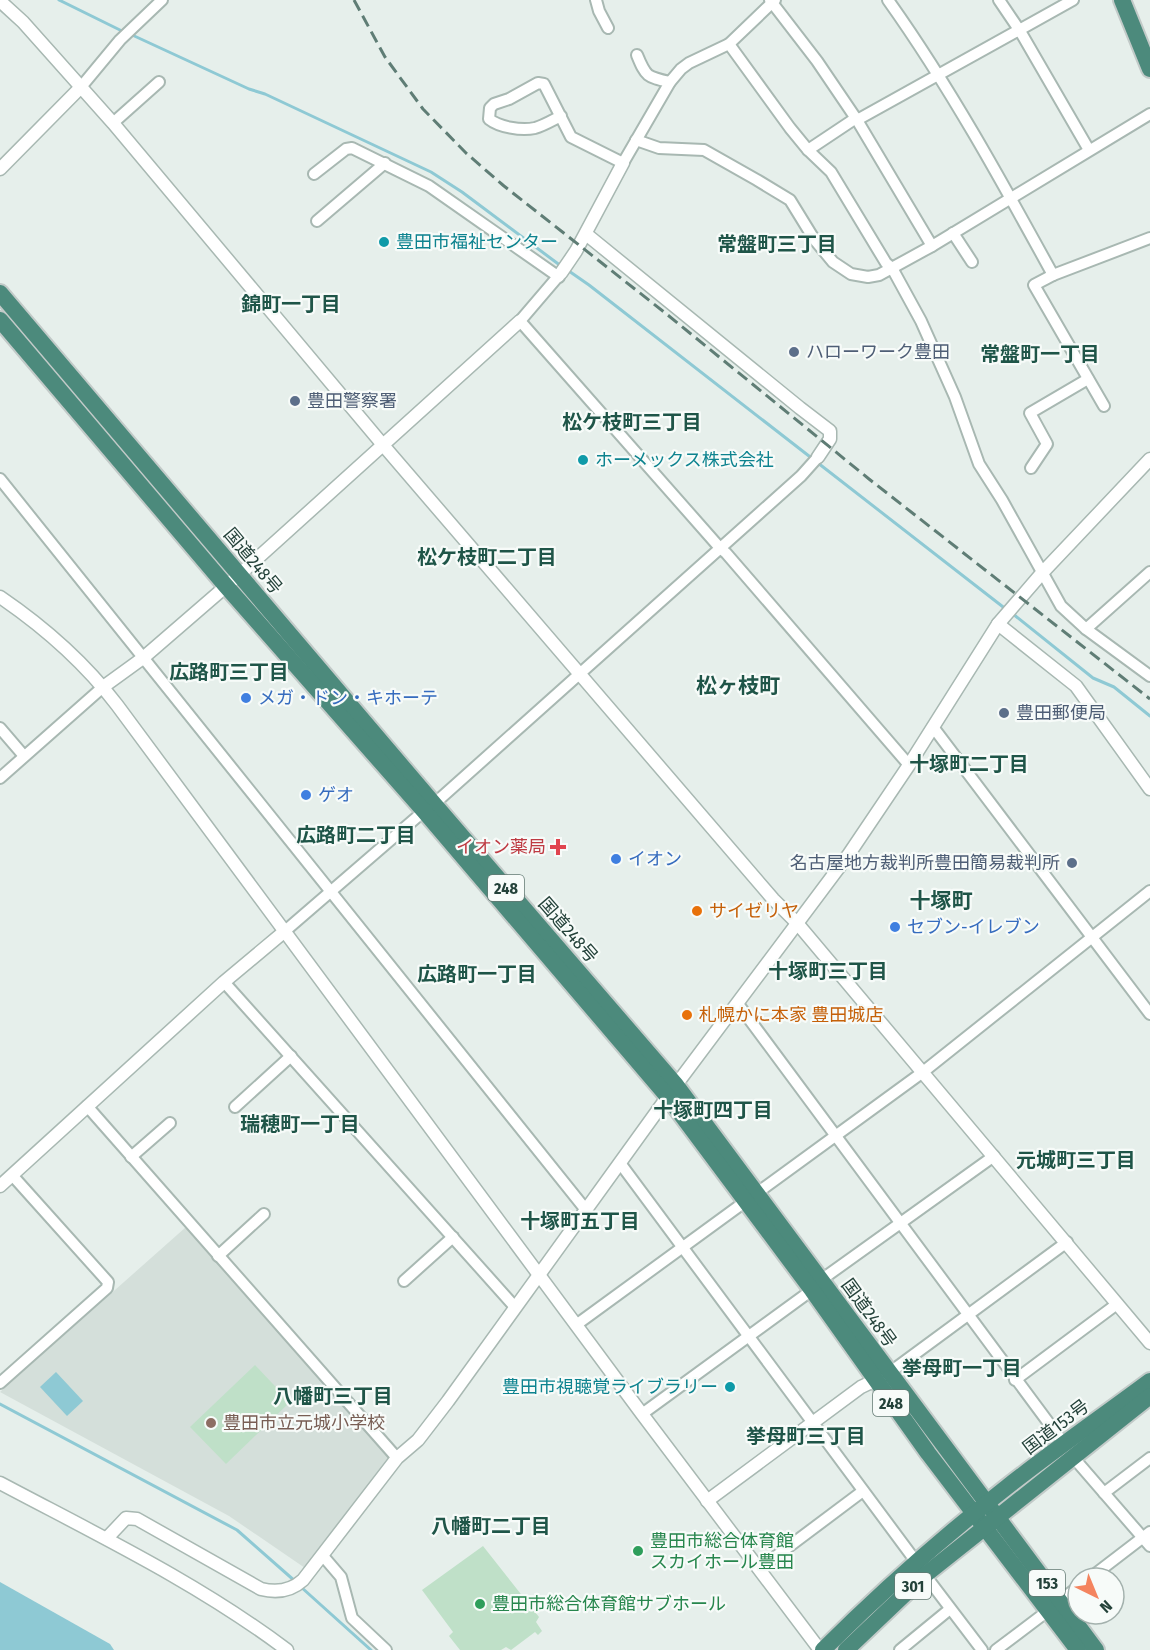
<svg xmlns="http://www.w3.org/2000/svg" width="1150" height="1650" viewBox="0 0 1150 1650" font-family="'Fira Sans Condensed','Noto Sans JP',sans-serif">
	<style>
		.built { fill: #d4dfda }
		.green { fill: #bfe0c8 }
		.water { fill: #8ec9d4 }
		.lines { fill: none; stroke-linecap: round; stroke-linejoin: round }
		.stream { stroke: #8ec9d4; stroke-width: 3 }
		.minor-casing { stroke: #a8b8b2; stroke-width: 14 }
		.tertiary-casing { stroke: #a8b8b2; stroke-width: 15 }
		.trunk-casing { stroke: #c2cac8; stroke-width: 20 }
		.minor { stroke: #fff; stroke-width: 10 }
		.tertiary { stroke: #fff; stroke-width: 12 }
		.trunk { stroke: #4c8a7c; stroke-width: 16 }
		.rail { stroke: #5f7d75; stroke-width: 3; stroke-dasharray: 12 6; stroke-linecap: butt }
		.culture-dot { fill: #0f9aa8; stroke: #f7fbf9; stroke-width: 2 }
		.service-dot { fill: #5c6f8a; stroke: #f7fbf9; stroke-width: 2 }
		.shop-dot { fill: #3f7fe0; stroke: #f7fbf9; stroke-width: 2 }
		.health-dot { fill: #e0444e; stroke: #f7fbf9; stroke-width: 2 }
		.food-dot { fill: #e8710a; stroke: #f7fbf9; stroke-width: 2 }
		.education-dot { fill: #8d6e63; stroke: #f7fbf9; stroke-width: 2 }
		.leisure-dot { fill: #2e9e5b; stroke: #f7fbf9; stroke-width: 2 }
		.labels { text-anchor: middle; stroke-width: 4.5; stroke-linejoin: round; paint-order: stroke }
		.shield { fill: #f7fbf9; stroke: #637a73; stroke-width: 1.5 }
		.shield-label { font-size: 16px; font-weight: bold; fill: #24423a }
		.culture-label { font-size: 18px; fill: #0d838f; stroke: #f7fbf9; text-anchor: start }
		.service-label { font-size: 18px; fill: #4e5e75; stroke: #f7fbf9; text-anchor: start }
		.street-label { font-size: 18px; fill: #24423a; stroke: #f7fbf9 }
		.shop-label { font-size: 18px; fill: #366cbe; stroke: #f7fbf9; text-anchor: start }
		.health-label { font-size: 18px; fill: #be3a42; stroke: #f7fbf9; text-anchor: end }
		.food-label { font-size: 18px; fill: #c56008; stroke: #f7fbf9; text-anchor: start }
		.education-label { font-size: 18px; fill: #785e54; stroke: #f7fbf9; text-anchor: start }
		.leisure-label { font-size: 18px; fill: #27864d; stroke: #f7fbf9; text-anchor: start }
		.neighbourhood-label { font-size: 20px; font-weight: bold; fill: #1f5548; stroke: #f7fbf9 }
		.quarter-label { font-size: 21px; font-weight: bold; fill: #1f5548; stroke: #f7fbf9 }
	</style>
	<rect width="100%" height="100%" fill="#e6efeb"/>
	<polygon class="built" points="186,1227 392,1455 305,1568 229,1516 0,1392"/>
	<g class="green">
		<polygon points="255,1365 290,1402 226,1464 190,1427"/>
		<polygon points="483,1546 539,1617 536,1622 542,1631 538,1635 535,1632 511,1650 506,1647 501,1650 460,1650 449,1636 453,1632 422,1590"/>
	</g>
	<g class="water">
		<polygon points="56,1372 83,1401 67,1416 40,1387"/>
		<polygon points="0,1582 110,1644 114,1650 0,1650"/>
	</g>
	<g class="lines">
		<g class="stream">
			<polyline points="59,0 124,32"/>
			<polyline points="130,34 249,89 265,94 431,172 462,192 561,266"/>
			<polyline points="566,269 589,285 1007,610"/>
			<polyline points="1013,614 1093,678 1114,687 1150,716"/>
			<polyline points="0,1404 237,1530 296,1582"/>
			<polyline points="301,1587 371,1650"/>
		</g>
		<g class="minor-casing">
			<g id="minor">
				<polyline points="596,0 599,11 608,28"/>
				<polyline points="770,0 817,61 857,120 932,246"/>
				<path d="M888,0C950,87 1002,182 1053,275"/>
				<polyline points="999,0 1020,31 1089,150"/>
				<polyline points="729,44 790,128 808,150 831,172 886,263 892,268 921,321 955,397 979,464 1002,500 1061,606 1086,629 1150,676"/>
				<path d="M637,55C646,77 647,77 670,82"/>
				<polyline points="81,87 120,40 162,0"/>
				<path d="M561,116C553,120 543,126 535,128C521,131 499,127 489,119L490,108L494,104L509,99L538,83L544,84L571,137L623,163L670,82L681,69L689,63L729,44L775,0"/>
				<polyline points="857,120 1073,0"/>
				<polyline points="113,123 159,82"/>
				<polyline points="636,140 659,148 704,150 757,180 790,200 814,239 833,262 851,274 868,277 879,275 932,246 1150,114"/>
				<polyline points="808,150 856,118"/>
				<polyline points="314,174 346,149 352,148 429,186 559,277"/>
				<polyline points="317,221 385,163"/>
				<polyline points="953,233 972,262"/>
				<polyline points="561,273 520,321 720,548 726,553 909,765"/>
				<polyline points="1104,406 1034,285 1053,275 1150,238"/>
				<polyline points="1031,468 1047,444 1030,413 1088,379"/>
				<polyline points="0,479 586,1210"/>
				<polyline points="1086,629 1150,572"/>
				<polyline points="933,727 1150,1014"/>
				<polyline points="0,728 24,756"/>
				<polyline points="0,778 103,687"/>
				<polyline points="434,804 801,476 818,457"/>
				<polyline points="285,931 424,811"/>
				<polyline points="224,982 515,1307"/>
				<polyline points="738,1004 1065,1445"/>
				<polyline points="87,1106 397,1458"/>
				<polyline points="235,1107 291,1056"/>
				<polyline points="131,1157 170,1123"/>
				<polyline points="620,1163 917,1563"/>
				<polyline points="757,1193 923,1072 1150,891"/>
				<polyline points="218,1256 264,1214"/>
				<polyline points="821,1280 994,1156"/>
				<polyline points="404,1281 453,1237"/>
				<polyline points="576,1325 746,1201"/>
				<polyline points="889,1373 1067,1242"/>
				<polyline points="1015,1380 1117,1304"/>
				<polyline points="0,1383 107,1288 108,1282 12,1175"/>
				<polyline points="642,1414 812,1290"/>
				<polyline points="1073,1457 1150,1546"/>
				<polyline points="1104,1493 1150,1458"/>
				<polyline points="323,1556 341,1577 352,1618 386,1650"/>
				<polyline points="759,1569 863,1491"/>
				<polyline points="925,1575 982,1650"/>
				<polyline points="1090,1578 1150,1532"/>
				<polyline points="1060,1601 1078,1587"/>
				<polyline points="900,1650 950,1609"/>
				<polyline points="996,1650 1049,1610"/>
			</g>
		</g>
		<g class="tertiary-casing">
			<g id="tertiary">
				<polyline points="0,1 23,22 113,123 383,445 773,899 797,923 1150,1343"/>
				<polyline points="0,169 81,87"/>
				<polyline points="586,234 800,408 830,431 830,439 818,457"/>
				<polyline points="561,273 576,251 623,163"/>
				<path d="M0,597C44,627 84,662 117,705L642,1414L820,1650"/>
				<polyline points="998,624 1076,686 1150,789"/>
				<polyline points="103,687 143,658 239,575 520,321"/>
				<polyline points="0,1186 224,982 285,931"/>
				<path d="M0,1483C98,1535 198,1583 287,1650"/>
				<polyline points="707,1501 861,1387 882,1377"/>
				<path d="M107,1538L126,1518L137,1519L261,1589C277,1593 291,1591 303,1580L397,1458L418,1440L448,1401L676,1085L849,854L909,765L998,624L1042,573L1150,459"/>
			</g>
		</g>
		<g class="trunk-casing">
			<g id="trunk">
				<polyline points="1122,0 1150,69"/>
				<polyline points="0,293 434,804 676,1085 1096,1650"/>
				<polyline points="0,320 226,586 424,811 668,1097 812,1290 928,1453 1078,1650"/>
				<path d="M823,1650C881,1592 943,1537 1007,1487C1054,1450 1103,1416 1150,1381"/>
				<polyline points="846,1650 925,1575 1150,1396"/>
			</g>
		</g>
		<use href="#minor" class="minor"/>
		<use href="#tertiary" class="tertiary"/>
		<use href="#trunk" class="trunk"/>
		<polyline class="rail" points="354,0 385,57 423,109 466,153 504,186 664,312 869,479 1150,699"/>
	</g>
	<g class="culture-dot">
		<circle cx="384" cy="242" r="6"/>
		<circle cx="583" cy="460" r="6"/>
		<circle cx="730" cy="1387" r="6"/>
	</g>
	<g class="service-dot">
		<circle cx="794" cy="352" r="6"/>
		<circle cx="295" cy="401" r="6"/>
		<circle cx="1004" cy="713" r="6"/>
		<circle cx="1072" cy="863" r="6"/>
	</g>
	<g class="shop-dot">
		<circle cx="246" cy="698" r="6"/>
		<circle cx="306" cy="795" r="6"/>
		<circle cx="616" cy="859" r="6"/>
		<circle cx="895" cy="927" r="6"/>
	</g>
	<path class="health-dot" d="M555 838h6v6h6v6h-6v6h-6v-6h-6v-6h6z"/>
	<g class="food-dot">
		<circle cx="697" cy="911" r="6"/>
		<circle cx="687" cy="1015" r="6"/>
	</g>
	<circle class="education-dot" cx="211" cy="1423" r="6"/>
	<g class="leisure-dot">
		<circle cx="638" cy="1551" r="6"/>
		<circle cx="480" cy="1604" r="6"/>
	</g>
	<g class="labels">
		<g class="shield">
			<rect x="488" y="875" width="36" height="26" rx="4.5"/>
			<rect x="873" y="1390" width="36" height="26" rx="4.5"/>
			<rect x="1029" y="1570" width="36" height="26" rx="4.5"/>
			<rect x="895" y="1573" width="36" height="26" rx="4.5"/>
		</g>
		<g class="shield-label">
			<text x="506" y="894">248</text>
			<text x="891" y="1409">248</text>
			<text x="1047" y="1589">153</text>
			<text x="913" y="1592">301</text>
		</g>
		<g class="culture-label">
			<text x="396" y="248">豊田市福祉センター</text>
			<text x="595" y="466">ホーメックス株式会社</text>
			<text x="718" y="1393" text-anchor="end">豊田市視聴覚ライブラリー</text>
		</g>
		<g class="service-label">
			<text x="806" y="358">ハローワーク豊田</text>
			<text x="307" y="407">豊田警察署</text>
			<text x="1016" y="719">豊田郵便局</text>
			<text x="1060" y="869" text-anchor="end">名古屋地方裁判所豊田簡易裁判所</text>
		</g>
		<g class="street-label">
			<text transform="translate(253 561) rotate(50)" y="6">国道248号</text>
			<text transform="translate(568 930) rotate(49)" y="6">国道248号</text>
			<text transform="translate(869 1313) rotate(54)" y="6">国道248号</text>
			<text transform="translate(1056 1427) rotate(-37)" y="6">国道153号</text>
		</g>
		<g class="shop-label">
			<text x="258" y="704">メガ・ドン・キホーテ</text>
			<text x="318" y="801">ゲオ</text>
			<text x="628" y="865">イオン</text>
			<text x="907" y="933">セブン-イレブン</text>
		</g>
		<g class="health-label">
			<text x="546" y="853">イオン薬局</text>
		</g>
		<g class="food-label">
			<text x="709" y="917">サイゼリヤ</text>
			<text x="699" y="1021">札幌かに本家 豊田城店</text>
		</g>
		<g class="education-label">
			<text x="223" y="1429">豊田市立元城小学校</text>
		</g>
		<g class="leisure-label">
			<text x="650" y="1547">豊田市総合体育館<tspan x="650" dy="21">スカイホール豊田</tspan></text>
			<text x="492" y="1610">豊田市総合体育館サブホール</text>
		</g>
		<g class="neighbourhood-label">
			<text x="777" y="251">常盤町三丁目</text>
			<text x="291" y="311">錦町一丁目</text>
			<text x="1040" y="361">常盤町一丁目</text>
			<text x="632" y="429">松ケ枝町三丁目</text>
			<text x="487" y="564">松ケ枝町二丁目</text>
			<text x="229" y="679">広路町三丁目</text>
			<text x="969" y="771">十塚町二丁目</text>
			<text x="356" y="842">広路町二丁目</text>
			<text x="828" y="978">十塚町三丁目</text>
			<text x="477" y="981">広路町一丁目</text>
			<text x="713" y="1117">十塚町四丁目</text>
			<text x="300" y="1131">瑞穂町一丁目</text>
			<text x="1076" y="1167">元城町三丁目</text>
			<text x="580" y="1228">十塚町五丁目</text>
			<text x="962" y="1375">挙母町一丁目</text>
			<text x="333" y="1403">八幡町三丁目</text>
			<text x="806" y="1443">挙母町三丁目</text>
			<text x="491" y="1533">八幡町二丁目</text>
		</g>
		<g class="quarter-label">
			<text x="738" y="693">松ヶ枝町</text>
			<text x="941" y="908">十塚町</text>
		</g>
	</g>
	<g transform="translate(1096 1596) rotate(137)"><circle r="28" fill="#f7fbf9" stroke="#a3b1ad" stroke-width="1.5"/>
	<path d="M0-4.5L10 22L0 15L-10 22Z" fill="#f4845f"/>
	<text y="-9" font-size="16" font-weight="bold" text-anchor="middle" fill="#24423a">N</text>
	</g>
</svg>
